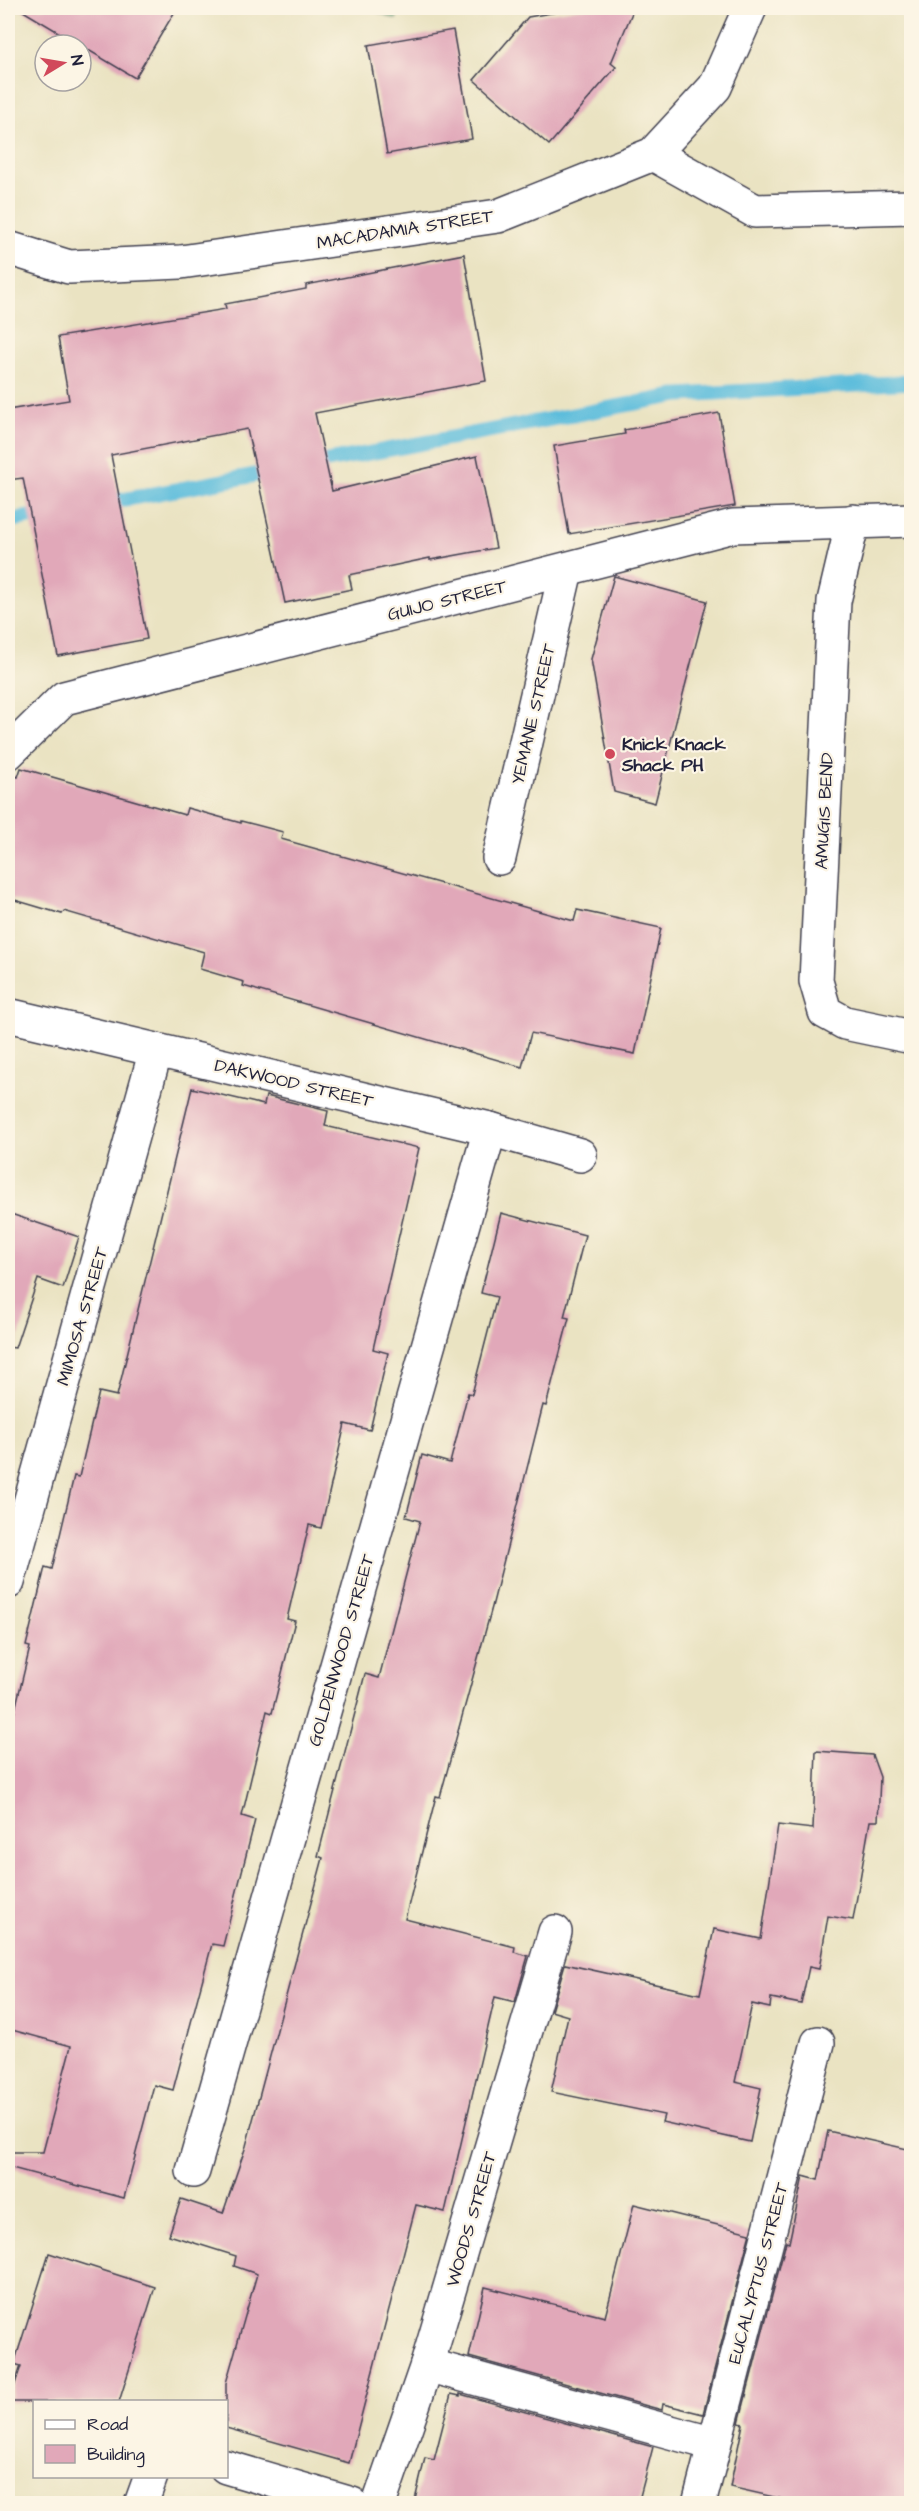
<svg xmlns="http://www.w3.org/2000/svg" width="919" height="2511" viewBox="0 0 919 2511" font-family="'Architects Daughter',sans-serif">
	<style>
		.green { fill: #7acd8f; stroke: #4e7865; stroke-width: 1.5 }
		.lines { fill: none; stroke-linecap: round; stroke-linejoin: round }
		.stream { stroke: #5dbddc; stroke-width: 15 }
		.building { fill: #e1a8b9 }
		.minor-casing { stroke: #403f4f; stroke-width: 36 }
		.minor { stroke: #fff; stroke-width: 33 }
		.poi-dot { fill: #d1495b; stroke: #fcf5e5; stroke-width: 2 }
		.labels { text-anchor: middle; stroke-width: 4.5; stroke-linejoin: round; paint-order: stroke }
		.street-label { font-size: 18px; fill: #22223b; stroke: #fcf5e5 }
		.poi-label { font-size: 18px; font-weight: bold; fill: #22223b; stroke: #fcf5e5; text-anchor: start }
	</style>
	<rect width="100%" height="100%" fill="#fcf5e5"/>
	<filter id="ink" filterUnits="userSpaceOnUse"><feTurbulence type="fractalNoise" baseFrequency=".0167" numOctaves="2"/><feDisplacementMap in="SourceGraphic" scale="12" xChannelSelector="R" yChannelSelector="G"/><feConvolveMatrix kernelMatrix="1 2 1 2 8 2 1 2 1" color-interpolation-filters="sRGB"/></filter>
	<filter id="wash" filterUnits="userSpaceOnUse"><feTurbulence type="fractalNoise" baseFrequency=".008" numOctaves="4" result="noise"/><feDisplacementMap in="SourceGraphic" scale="24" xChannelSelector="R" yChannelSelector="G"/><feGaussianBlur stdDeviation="1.35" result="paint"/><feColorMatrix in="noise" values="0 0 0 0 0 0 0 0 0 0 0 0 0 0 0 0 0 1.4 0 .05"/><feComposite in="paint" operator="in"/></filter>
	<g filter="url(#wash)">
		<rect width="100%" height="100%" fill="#eae3c2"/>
		<polygon class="green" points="368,8 400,8 396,19"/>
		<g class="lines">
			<g class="stream">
				<polyline points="306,465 679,395 912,382"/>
				<polyline points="100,504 277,471"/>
				<polyline points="8,521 50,513"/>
			</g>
		</g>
		<g id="blocks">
			<g class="building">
				<polygon points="18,8 177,8 135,78"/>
				<polygon points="580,8 634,8 611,63 616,67 549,145 474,80 528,17"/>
				<polygon points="453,30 472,139 387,154 368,45"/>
				<polygon points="464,254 486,381 315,413 332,491 477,456 496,548 430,560 430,558 349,575 352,589 285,603 247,429 111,455 147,639 58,656 23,478 8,480 8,410 69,400 58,337 226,309 225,304 306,289 306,285"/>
				<polygon points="719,413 735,506 569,534 554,446 625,434 624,430"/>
				<polygon points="614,576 707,601 655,803 614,792 591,659"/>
				<polygon points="21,768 185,815 187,808 241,823 241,821 283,832 281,839 574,921 577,910 661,928 635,1054 531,1033 522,1067 243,986 244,982 200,969 204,952 64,911 62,914 8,898 8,774 18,777"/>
				<polygon points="192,1088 264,1105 266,1096 328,1111 325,1126 419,1148 373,1349 388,1353 370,1430 345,1424 321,1528 309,1525 287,1619 295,1621 272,1713 267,1711 242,1816 255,1820 223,1946 212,1944 173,2090 154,2085 124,2198 8,2167 8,2152 43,2152 71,2046 8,2029 8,1739 30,1647 26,1646 45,1567 52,1569 74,1476 79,1477 99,1392 117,1396"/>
				<polygon points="8,1213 79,1237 63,1288 38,1279 15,1348 8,1347"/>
				<polygon points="501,1213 585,1235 564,1317 569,1318 546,1406 543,1405 492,1607 440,1797 436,1796 405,1919 515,1947 514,1952 528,1956 515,2002 495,1997 445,2212 416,2205 349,2463 226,2428 226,2383 257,2274 234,2266 236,2256 169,2235 181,2199 223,2213 246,2146 323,1858 318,1856 365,1674 379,1678 420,1521 406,1517 422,1455 450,1463 468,1393 472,1394 497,1297 481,1293"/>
				<polygon points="816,1751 872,1755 880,1777 878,1821 870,1821 853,1920 828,1916 819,1969 809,1967 801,2004 771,1998 770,2008 752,2004 735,2082 761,2088 750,2142 662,2122 664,2115 551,2092 568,2016 551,2011 565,1964 700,1994 714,1929 761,1939 778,1825 813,1829"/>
				<polygon points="828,2131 912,2150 912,2504 805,2504 730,2487 743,2424 739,2423 786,2242 789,2243 803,2176 818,2180"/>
				<polygon points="634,2204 750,2233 703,2414 663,2404 662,2410 469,2357 485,2287 605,2317"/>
				<polygon points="49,2253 155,2287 119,2402 9,2402 21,2366 14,2364"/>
				<polygon points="451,2394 460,2396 460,2394 653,2447 638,2504 414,2504 425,2458 434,2460"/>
			</g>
		</g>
	</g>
	<g filter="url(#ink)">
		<use href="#blocks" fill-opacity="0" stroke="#403f4f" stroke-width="1.5"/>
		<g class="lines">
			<g class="minor-casing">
				<g id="minor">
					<polyline points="653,154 755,211 912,207"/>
					<polyline points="8,248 69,267 181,262 498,216 653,154 715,87 750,8"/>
					<polyline points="853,521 834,601 816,981 825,1012 845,1023 912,1037"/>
					<polyline points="8,753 64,698 733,526 912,520"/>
					<polyline points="499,858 566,570"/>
					<polyline points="8,1015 490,1129 580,1155"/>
					<polyline points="8,1582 156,1050"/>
					<polyline points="193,2171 490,1129"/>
					<polyline points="427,2365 714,2444"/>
					<polyline points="226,2467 352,2504"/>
					<polyline points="141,2504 151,2476"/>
					<polyline points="379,2504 427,2365 555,1932"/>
					<polyline points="699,2504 818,2043"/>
				</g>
			</g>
			<use href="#minor" class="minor"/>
		</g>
	</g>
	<circle class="poi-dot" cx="610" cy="754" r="6"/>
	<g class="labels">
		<g class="street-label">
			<text transform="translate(405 229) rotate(-9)" y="6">MACADAMIA STREET</text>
			<text transform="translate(447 600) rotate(-14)" y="6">GUIJO STREET</text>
			<text transform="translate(533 714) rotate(-77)" y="6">YEMANE STREET</text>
			<text transform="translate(824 811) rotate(-87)" y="6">AMUGIS BEND</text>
			<text transform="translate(294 1083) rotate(13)" y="6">DAKWOOD STREET</text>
			<text transform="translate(82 1316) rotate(-74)" y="6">MIMOSA STREET</text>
			<text transform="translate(341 1650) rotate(-74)" y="6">GOLDENWOOD STREET</text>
			<text transform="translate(471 2219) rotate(-74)" y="6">WOODS STREET</text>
			<text transform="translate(758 2273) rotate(-75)" y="6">EUCALYPTUS STREET</text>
		</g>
		<g class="poi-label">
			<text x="622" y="750">Knick Knack<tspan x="622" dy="21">Shack PH</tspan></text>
		</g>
	</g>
	<rect width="919" height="2511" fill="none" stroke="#fcf5e5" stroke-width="30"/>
	<rect x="33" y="2400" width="195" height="78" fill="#fcf5e5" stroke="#a5a1a1" stroke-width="1.5"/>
	<rect x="45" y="2420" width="30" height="9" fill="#ffffff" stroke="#a5a1a1" stroke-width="1.5"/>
	<text x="87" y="2430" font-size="18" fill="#22223b">Road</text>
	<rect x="45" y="2445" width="30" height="18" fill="#e1a8b9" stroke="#a5a1a1" stroke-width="1.5"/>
	<text x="87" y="2460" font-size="18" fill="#22223b">Building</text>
	<g transform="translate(63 63) rotate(79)"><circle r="28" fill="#fcf5e5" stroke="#a5a1a1" stroke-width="1.5"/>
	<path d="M0-4.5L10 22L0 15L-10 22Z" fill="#d1495b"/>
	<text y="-9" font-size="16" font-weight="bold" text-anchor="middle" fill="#22223b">N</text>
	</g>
</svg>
